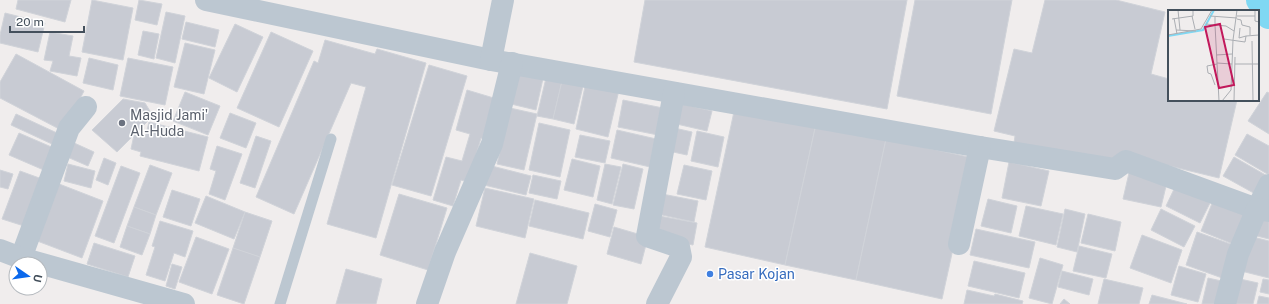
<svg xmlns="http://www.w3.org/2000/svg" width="1269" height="304" viewBox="0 0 1269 304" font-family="'Public Sans',sans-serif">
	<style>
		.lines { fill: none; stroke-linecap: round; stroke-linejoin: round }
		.canal { stroke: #80d8f3; stroke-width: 26 }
		.building { fill: #c8cbd3; stroke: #d0d3d9 }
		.service { stroke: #bcc7d1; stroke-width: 11 }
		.minor { stroke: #bcc7d1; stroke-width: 22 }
		.tertiary { stroke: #bcc7d1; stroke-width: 22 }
		.worship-dot { fill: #6b7280; stroke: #fff; stroke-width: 1.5 }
		.shop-dot { fill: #3f7fe0; stroke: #fff; stroke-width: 1.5 }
		.labels { text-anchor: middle; stroke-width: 3; stroke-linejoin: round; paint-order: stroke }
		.worship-label { font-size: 14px; fill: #5b616d; stroke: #fff; text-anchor: start }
		.shop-label { font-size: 14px; fill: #366cbe; stroke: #fff; text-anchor: start }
		.inset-river { fill: none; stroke: #80d8f3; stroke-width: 2 }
		.inset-road { fill: none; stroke: #abaeb3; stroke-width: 1 }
		.view { fill: #c2185b; fill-opacity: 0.15; stroke: #c2185b; stroke-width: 2 }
		.inset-edge { fill: none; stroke: #44505c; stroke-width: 2 }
	</style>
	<rect width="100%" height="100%" fill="#f0eded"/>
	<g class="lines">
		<polyline class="canal" points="1259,0 1269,16"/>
	</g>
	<g class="building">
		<polygon points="18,0 71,0 65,22 16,9"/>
		<polygon points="92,0 133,8 123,60 82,52"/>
		<polygon points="139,0 162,4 157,25 135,20"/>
		<polygon points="645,0 907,0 887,109 634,62"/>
		<polygon points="915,0 1012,0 991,114 897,96"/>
		<polygon points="1045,0 1116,0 1165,12 1151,74 1169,79 1169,100 1237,100 1219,178 1129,156 1113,167 1014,143 1015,136 994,131 1014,49 1032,53"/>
		<polygon points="166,12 185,16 175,63 156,58"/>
		<polygon points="5,13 45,23 38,52 0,43 0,35"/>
		<polygon points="186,22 219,30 215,47 182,39"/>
		<polygon points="235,24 263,37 237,92 209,78"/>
		<polygon points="143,31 159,34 154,59 138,55"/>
		<polygon points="50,32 73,36 69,56 81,58 77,76 50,71 53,61 44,60"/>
		<polygon points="271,32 313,51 279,127 237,108"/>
		<polygon points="325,40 375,54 377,49 426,63 376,238 327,224 366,87 351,83 294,214 256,197 314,61 318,63"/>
		<polygon points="185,43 215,50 204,94 174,87"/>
		<polygon points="16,54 84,91 63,131 0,98 0,82"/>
		<polygon points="89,58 118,65 113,90 83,83"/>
		<polygon points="128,58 173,67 165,105 120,96"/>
		<polygon points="429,65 467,76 431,196 392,185"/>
		<polygon points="519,68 544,74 536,110 511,104"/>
		<polygon points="546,78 562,81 553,119 537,116"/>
		<polygon points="562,81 583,86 574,124 553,119"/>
		<polygon points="586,82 619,90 608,137 576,129"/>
		<polygon points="467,90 497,99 485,139 481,138 468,182 461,180 453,206 433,200 446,157 462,161 470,134 456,130"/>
		<polygon points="185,92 220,106 208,135 173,121"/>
		<polygon points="1267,92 1269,93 1269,134 1248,121"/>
		<polygon points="123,99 145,103 153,116 117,152 92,130"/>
		<polygon points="623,100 668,109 663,136 618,127"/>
		<polygon points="673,102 712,111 707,131 668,122"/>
		<polygon points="735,107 816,124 785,265 705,247"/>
		<polygon points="510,108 537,114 524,170 497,164"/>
		<polygon points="230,113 256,123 246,148 220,138"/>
		<polygon points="16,114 57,133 52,144 11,125"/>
		<polygon points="149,122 208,137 199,171 140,156 141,152 131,149 134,135 145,138"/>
		<polygon points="539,123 570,130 560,177 529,170"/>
		<polygon points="816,124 886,139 856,280 785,265"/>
		<polygon points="670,127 692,132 687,155 664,150"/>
		<polygon points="617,130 665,141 659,169 611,158"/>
		<polygon points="697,131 724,137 718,167 691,161"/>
		<polygon points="19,133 56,149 46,171 9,155"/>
		<polygon points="1247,134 1269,146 1269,175 1235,155"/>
		<polygon points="580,135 610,141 605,163 575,157"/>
		<polygon points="256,136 271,141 255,188 240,183"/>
		<polygon points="886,139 973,158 942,299 856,280"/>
		<polygon points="72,142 94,152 88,166 65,156"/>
		<polygon points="217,146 242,154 225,200 209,194 216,171 210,169"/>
		<polygon points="1234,157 1269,177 1259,196 1223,176"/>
		<polygon points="104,158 116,163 108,185 96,180"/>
		<polygon points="572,159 600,166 593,197 564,190"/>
		<polygon points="1009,162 1049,171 1041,206 1002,198"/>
		<polygon points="68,164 95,171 91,188 64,181"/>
		<polygon points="605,164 621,167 612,204 597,200"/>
		<polygon points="623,164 643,169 634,209 613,205"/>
		<polygon points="150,165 172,173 156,215 134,207"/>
		<polygon points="488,165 531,176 526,195 484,185"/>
		<polygon points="684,165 712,171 706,200 677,194"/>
		<polygon points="121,166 140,173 114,243 95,236"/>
		<polygon points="0,170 13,174 8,189 0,187"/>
		<polygon points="20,171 42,179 24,226 2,219"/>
		<polygon points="1129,173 1167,182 1161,207 1123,199"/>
		<polygon points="533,175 561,181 557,199 529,193"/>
		<polygon points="54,182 103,201 82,258 32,239"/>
		<polygon points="1176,185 1210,203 1200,223 1166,206"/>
		<polygon points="485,188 534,199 525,238 476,226"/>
		<polygon points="172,190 200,199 191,226 163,217"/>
		<polygon points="657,193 698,201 694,222 653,213"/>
		<polygon points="399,194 447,208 428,270 380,255"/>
		<polygon points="206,196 245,212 234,239 195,223"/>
		<polygon points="988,199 1017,206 1011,233 981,226"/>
		<polygon points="535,200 589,213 583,239 529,226"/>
		<polygon points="1213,201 1253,214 1233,244 1201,231"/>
		<polygon points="595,204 617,210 610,237 588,231"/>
		<polygon points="1026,206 1063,214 1056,245 1019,236"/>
		<polygon points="134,207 156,215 150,234 127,226"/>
		<polygon points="1065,209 1085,214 1077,252 1057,247"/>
		<polygon points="1161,209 1195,226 1184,247 1151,230"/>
		<polygon points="245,212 272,221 260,257 233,248"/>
		<polygon points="1088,214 1121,222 1115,251 1081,243"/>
		<polygon points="654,215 697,223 693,245 649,236"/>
		<polygon points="1258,215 1269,218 1269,239 1253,235"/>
		<polygon points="160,221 193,231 185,257 174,253 165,281 146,275 155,247 152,246"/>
		<polygon points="127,226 150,234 142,255 120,247"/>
		<polygon points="614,227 648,237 641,264 607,254"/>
		<polygon points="976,229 1035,242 1029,268 970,255"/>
		<polygon points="1197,232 1236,246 1225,279 1186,265"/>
		<polygon points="1142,235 1182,250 1171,283 1130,268"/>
		<polygon points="1249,236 1269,241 1269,278 1241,271"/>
		<polygon points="196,237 229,249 212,294 179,282"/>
		<polygon points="94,243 135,256 128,277 87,264"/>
		<polygon points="1079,246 1112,254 1106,278 1073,271"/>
		<polygon points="233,248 260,257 244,304 217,295"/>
		<polygon points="530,253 577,266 567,304 516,304"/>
		<polygon points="1040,258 1063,265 1052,304 1029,298"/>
		<polygon points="974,261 1025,273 1019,298 968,286"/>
		<polygon points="172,264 182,267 175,289 166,286"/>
		<polygon points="1179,266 1206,274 1198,302 1171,295"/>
		<polygon points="346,269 382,279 376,304 336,304"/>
		<polygon points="1062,271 1093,279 1089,295 1058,287"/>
		<polygon points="1208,278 1226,282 1221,304 1202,304"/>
		<polygon points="1104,279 1143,288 1139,304 1098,304"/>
		<polygon points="1240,279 1258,283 1253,304 1234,304"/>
		<polygon points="1263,279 1269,280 1269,294 1260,292"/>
		<polygon points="967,290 994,296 995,294 1023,301 1022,304 964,304"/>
		<polygon points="1152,295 1187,304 1149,304"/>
		<polygon points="1259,296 1269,298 1269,304 1257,304"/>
		<polygon points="1064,299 1070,304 1060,304"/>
	</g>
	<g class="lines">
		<polyline class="service" points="280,304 331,139"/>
		<g class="minor">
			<polyline points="206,0 491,60 980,147 1115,169 1126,161 1257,209 1269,185"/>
			<polyline points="491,60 503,0"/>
			<polyline points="959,244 980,147"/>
			<polyline points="21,258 69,128 86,107"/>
			<polyline points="427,304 445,252 492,144 512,63"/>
			<polyline points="657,304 681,257 679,247 647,236 674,93"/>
			<polyline points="1225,304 1238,254 1257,209 1269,211"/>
		</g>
		<polyline class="tertiary" points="0,250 21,258 184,304"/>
	</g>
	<circle class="worship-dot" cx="122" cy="123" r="4"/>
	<circle class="shop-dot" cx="710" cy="274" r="4"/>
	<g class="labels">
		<g class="worship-label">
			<text x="130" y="120">Masjid Jami'<tspan x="130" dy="16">Al-Huda</tspan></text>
		</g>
		<g class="shop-label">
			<text x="718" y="279">Pasar Kojan</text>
		</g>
	</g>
	<g transform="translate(1168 10)">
		<rect width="91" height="91" fill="#f0eded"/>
		<path class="inset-river" d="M0,26L35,20L46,0"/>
		<path class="inset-road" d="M10,0L12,20M87,0V11L91,12M24,6L27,19M42,6L69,8M69,6H87M47,7V15L58,16L66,21M6,8L9,24M4,9L25,6V0M69,9L73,10L74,15L82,17V25M38,14L47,15L51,91M72,18L71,28L78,26M8,20L28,21M0,25L33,19L44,0M56,29L77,32L78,26L91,25M84,31L85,91M48,45L64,44M49,53L64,54M67,54H91M47,75L43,64L40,63L39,56L49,54M54,91L63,80L65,30L69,0M66,91L67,47"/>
		<path class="view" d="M52,14L66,75L51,78L37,17Z"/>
		<rect width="91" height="91" class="inset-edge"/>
	</g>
	<g transform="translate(28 276) rotate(103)"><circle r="19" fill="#ffffff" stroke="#b4b9be"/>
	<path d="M0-3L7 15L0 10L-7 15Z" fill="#0a68ec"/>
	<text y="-6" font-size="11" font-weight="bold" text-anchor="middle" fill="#44505c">U</text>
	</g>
	<path d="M10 26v6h74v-6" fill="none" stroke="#44505c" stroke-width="2"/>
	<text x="16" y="26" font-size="12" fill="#44505c" stroke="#ffffff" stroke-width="3" paint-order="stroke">20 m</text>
</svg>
